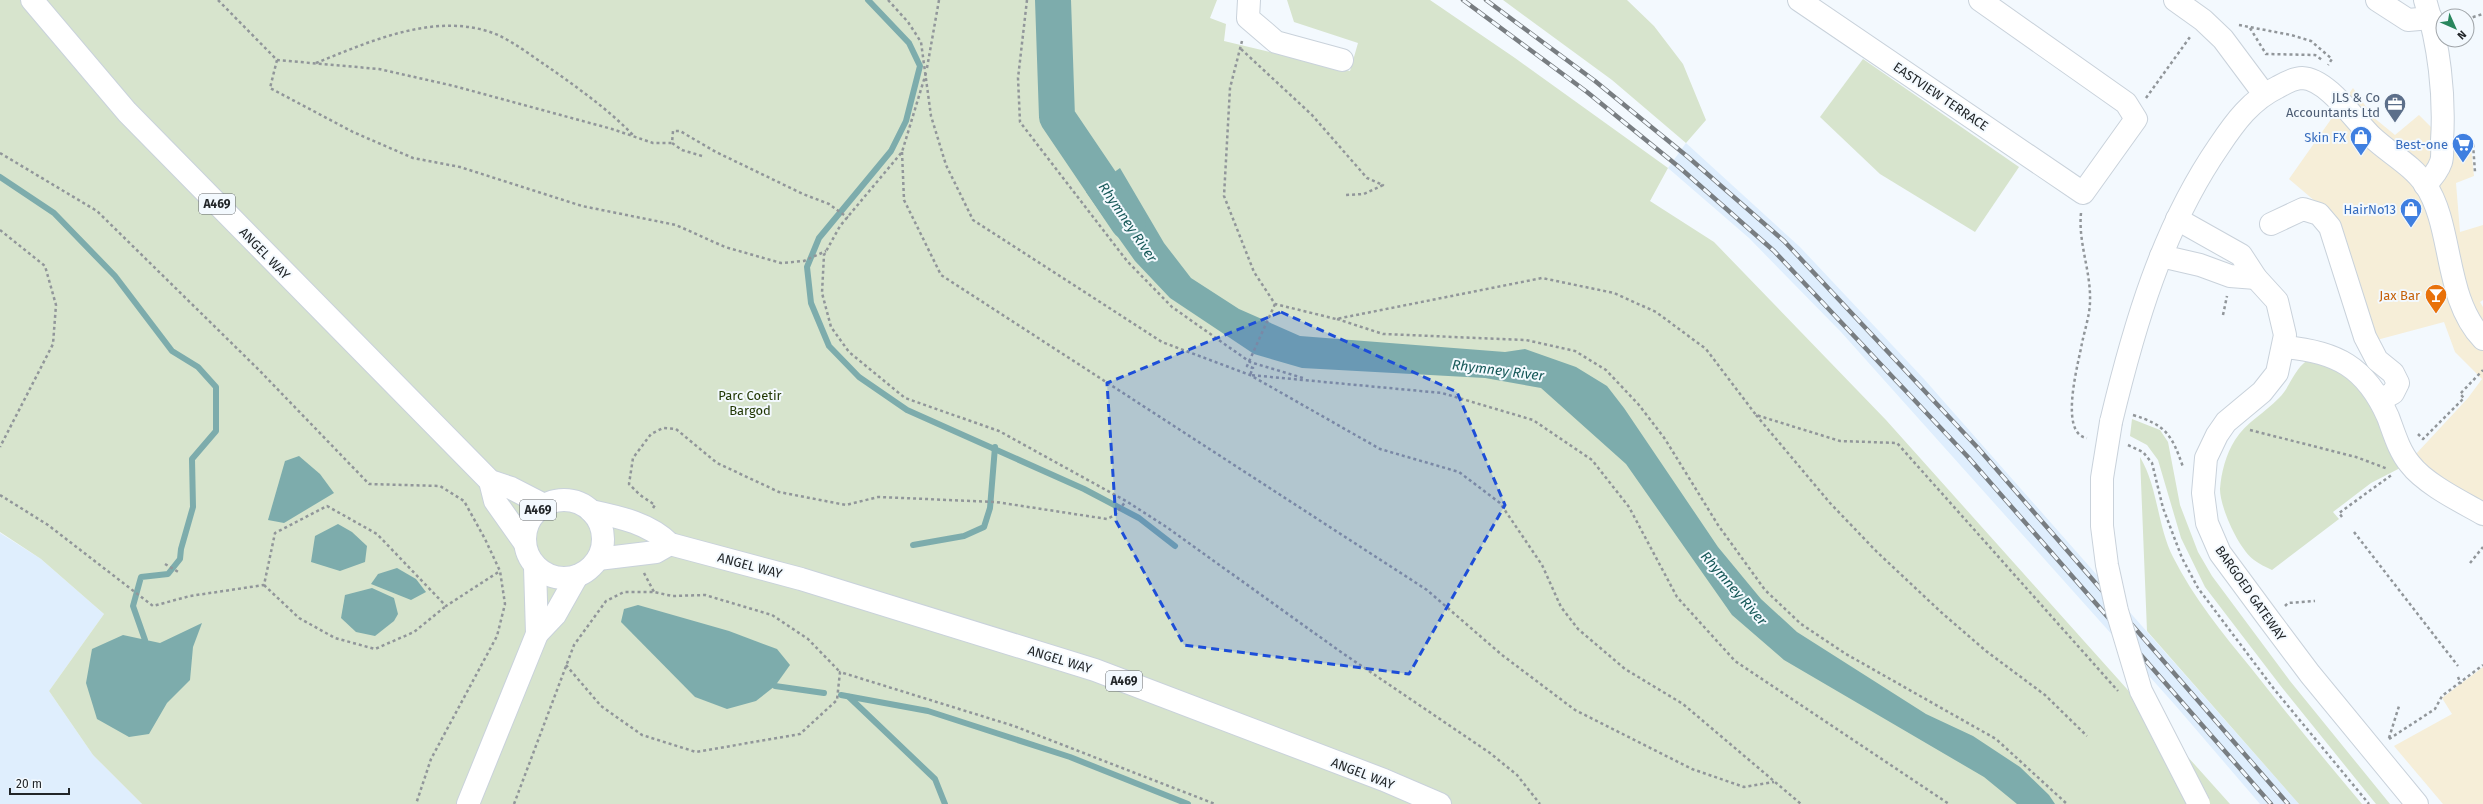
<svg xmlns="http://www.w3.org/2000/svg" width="2483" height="804" viewBox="0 0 2483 804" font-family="'Fira Sans',sans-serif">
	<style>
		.commercial { fill: #f6eed8 }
		.built { fill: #dfeefd }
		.green { fill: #d7e4cd }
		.water { fill: #7dacac }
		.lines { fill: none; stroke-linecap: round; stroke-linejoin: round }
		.stream { stroke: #7dacac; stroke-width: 6 }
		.river { stroke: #7dacac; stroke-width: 36 }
		.minor-casing { stroke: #c9d2db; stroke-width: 24 }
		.major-casing { stroke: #c9d2db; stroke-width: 24 }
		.path { stroke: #91969a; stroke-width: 2.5; stroke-dasharray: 3 3; stroke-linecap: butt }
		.minor { stroke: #fff; stroke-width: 22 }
		.major { stroke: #fff; stroke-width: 22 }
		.rail-casing { stroke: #787d81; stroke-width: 4.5 }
		.rail { stroke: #f3f9fe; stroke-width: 3; stroke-dasharray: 9; stroke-linecap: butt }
		.minor-bridge-casing { stroke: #c9d2db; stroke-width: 24; stroke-linecap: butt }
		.minor-bridge { stroke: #fff; stroke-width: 22 }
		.marked { fill: #1d4ed8; fill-opacity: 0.2; stroke: #1d4ed8; stroke-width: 3; stroke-dasharray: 8 5; stroke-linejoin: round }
		.labels { text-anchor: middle; stroke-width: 4; stroke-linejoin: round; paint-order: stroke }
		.shield { fill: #f3f9fe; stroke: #606568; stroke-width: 1 }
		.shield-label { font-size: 12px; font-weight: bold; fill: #212528 }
		.street-label { font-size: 13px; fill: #212528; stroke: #f3f9fe }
		.service-label { font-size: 13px; fill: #4e5e75; stroke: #f3f9fe; text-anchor: end }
		.shop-label { font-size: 13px; fill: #366cbe; stroke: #f3f9fe; text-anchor: end }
		.food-label { font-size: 13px; fill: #c56008; stroke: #f3f9fe; text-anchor: end }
		.park-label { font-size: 13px; fill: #1f3501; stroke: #f3f9fe }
		.water-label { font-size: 14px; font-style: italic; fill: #175959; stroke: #f3f9fe }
	</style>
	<rect width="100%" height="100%" fill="#f3f9fe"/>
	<g class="commercial">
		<polygon points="2353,88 2373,117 2395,135 2419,115 2456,152 2471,147 2474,176 2456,183 2460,232 2483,225 2483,300 2480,302 2483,307 2483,527 2418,480 2415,455 2468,398 2482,379 2455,352 2444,322 2373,341 2329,213 2289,179"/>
		<polygon points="2483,667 2483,804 2443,804 2394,746 2452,714 2442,698"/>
	</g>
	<g class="built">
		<polygon points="1686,143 1800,247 1924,379 2299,804 2260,804 2175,705 1841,332 1749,238 1668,168"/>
		<polygon points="0,533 41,559 104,614 49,691 93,755 142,804 0,804"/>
	</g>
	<g class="green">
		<polygon points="0,0 1217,0 1210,18 1226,24 1224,41 1350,71 1358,43 1294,22 1287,0 1430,0 1515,58 1668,168 1650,201 1714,242 1886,420 2230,804 142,804 93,755 49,691 104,614 41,559 0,532"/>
		<polygon points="1503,0 1627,0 1654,26 1683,64 1706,120 1686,143 1612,80"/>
		<polygon points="1863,59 2019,167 1975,232 1880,174 1820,117"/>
		<path d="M2308,360C2318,363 2331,365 2340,371C2372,388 2388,435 2404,466L2371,483L2333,512L2339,519L2272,570C2266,567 2259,564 2254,560C2239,549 2220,508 2220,489C2221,473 2226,454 2235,440C2246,422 2265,413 2279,398C2291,386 2293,370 2308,360Z"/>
		<polygon points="2132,419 2160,430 2168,442 2180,505 2198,552 2212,576 2290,681 2390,804 2376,804 2280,685 2205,587 2181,538 2158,460 2147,445 2130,436"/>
		<path d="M2140,457C2158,487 2157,525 2173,557C2193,597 2223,634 2251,668C2287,714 2324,759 2362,804H2299L2147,631Z"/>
	</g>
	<g class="water">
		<polygon points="1120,168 1164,243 1191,278 1239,309 1300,336 1505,352 1525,349 1576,367 1607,386 1624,408 1718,547 1761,599 1797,632 1926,714 1973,736 2020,767 2049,795 2055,804 2017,804 1984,777 1784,660 1732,615 1626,464 1541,388 1485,378 1302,368 1254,354 1170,298 1135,261 1086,192"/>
		<polygon points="299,456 320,474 334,493 284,523 268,520 285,461"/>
		<polygon points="338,524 352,532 367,546 365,562 340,571 311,562 315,536"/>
		<polygon points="397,568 416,579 426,592 411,600 371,584 378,574"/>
		<polygon points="372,588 394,598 398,614 394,621 375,636 356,632 341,618 345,595"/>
		<polygon points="638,605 729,631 777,649 790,665 775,686 756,701 727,709 695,697 621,622 624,609"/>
		<polygon points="202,623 193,647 190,680 167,703 149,734 129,737 97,719 86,683 92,649 123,635 160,643"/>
	</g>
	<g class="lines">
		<g class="stream">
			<polyline points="868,0 909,43 920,66 906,121 891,151 819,238 807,267 811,303 829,346 859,377 907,410 1084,489 1139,518 1175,546"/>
			<polyline points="0,177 54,213 115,276 172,351 198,367 216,387 216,431 192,459 193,507 181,549 180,559 168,574 141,577 133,606 145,640"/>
			<polyline points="913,545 964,536 984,527 990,508 995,447"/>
			<polyline points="775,686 824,693"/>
			<polyline points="841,695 928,711 1070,757 1188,804"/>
			<polyline points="849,697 935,779 945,804"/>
		</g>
		<polyline class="river" points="1053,0 1057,117 1128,222"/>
		<g class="minor-casing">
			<g id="minor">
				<polyline points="1249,0 1248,18 1276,42 1342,60"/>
				<polyline points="1799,0 2083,193 2136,119 2126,103 1980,0"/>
				<polyline points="2175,0 2203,20 2223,39 2264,94"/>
				<polyline points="2377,0 2408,20 2431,18"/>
				<path d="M2425,185C2432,178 2438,171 2441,162C2443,156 2442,147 2442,141C2445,95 2439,44 2425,0"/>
				<polyline points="2177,219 2241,255 2256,278 2277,301 2285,335 2277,373 2262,392 2226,422 2217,435 2206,458 2203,493 2207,523 2220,553 2268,618 2310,674 2417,804"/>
				<polyline points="2271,224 2303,209 2319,214 2330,227 2365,337 2377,360 2393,373 2398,383 2393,393 2380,400"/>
				<polyline points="2161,256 2200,265 2230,276 2256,278"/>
				<path d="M2283,347C2336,351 2366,367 2388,417C2394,433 2399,451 2410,464C2425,484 2462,502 2483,514"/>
				<path d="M2111,422C2134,326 2162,229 2219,146C2235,122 2251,100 2278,87C2285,83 2294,78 2302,78C2328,79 2355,121 2372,137C2389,153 2412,165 2425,184C2454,227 2443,297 2483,339"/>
				<polyline points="535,567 537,634"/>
				<polyline points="468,804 537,634 555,615 577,576"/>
			</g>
		</g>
		<g class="major-casing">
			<g id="major">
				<polyline points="32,0 127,112 490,481 511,488 544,505"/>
				<polyline points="490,481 495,501 524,542"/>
				<circle cx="564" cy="539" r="39"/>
				<path d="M591,511C619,517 649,523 670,544L801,579L1095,670L1384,780L1440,804"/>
				<polyline points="598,559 656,552 670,544"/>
			</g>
		</g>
		<g class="path">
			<polyline points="218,0 277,60 379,69 454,86 612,129 653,143 672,143"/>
			<polyline points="888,0 908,22 921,42 931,116 946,165 973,220 1162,342 1250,375 1380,449 1459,472 1500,503 1542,565 1561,607 1578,629 1625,669 1683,704 1801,804"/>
			<polyline points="1027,0 1018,78 1020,122 1127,261 1172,307 1250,362 1303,378"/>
			<polyline points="2467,19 2483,14"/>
			<polyline points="2239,25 2291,35 2311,41 2332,59 2328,65"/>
			<polyline points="2250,28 2266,54 2315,55 2322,60"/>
			<polyline points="1242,41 1230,88 1224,196 1254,272 1275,304 1336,319 1542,278 1614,293 1656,312 1706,349 1756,415 1840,441 1897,443 2118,691"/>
			<polyline points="1241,49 1312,115 1367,178 1383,185 1364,194 1346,195"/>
			<polyline points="277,60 270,88 353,132 413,158 460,167 582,206 676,225 725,247 781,263 804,261 826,251"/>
			<path d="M316,63C371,41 439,10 498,35C517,44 536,59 554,71C582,91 610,111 634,136"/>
			<polyline points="927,68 939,0"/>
			<polyline points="926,73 902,152 840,226 824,255 822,293 831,327 849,352 905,398 999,431 1126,501 1168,528 1338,650 1490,753 1517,775 1540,804"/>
			<polyline points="2146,98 2190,37"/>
			<polyline points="2462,148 2473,144 2475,172"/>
			<polyline points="902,152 904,200 941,275 1427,590 1502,655 1575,710 1692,769 1744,787 1774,782"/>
			<polyline points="0,153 97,211 259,370 369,484 440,486 464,501 485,539 500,571 505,604 497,636 431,759 416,804"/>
			<polyline points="702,156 682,150 672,143 673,131 680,131 716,152 803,194 829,204 848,218"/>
			<path d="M2081,213C2078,243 2091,271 2090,301C2090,314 2085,329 2082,343C2079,361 2058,434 2087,438"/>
			<polyline points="0,230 45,266 56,305 53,344 0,447"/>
			<polyline points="1275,304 1247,366 1253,368 1250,375 1442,393 1533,420 1592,460 1629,507 1677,597 1735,661 1949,804"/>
			<polyline points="2223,315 2227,296"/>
			<polyline points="1337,319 1383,334 1526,340 1575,351 1606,370 1639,405 1665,439 1718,525 1765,590 1801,624 1846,654 1996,739 2067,804"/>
			<polyline points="1756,415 1830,503 1877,552 1942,613 1986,651 2045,695 2087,736"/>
			<path d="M2133,415C2166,425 2172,435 2183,467"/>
			<polyline points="2250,430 2356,457 2388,469"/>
			<polyline points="2418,434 2423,439 2464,398 2460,394 2483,370"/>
			<polyline points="2128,445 2143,452 2152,463 2163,508 2182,558 2198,588 2274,689 2369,804"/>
			<polyline points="0,495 48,525 153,606 190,596 264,585 275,533 327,506 377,534 446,606 500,571"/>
			<polyline points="653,508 655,505 640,495 629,484 633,458 651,434 663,428 676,429 717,463 779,492 846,505 878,497 996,502 1107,519 1115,515 1126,501"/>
			<polyline points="2342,517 2339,513 2393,474"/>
			<polyline points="2354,532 2458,666"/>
			<polyline points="2470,563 2483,547"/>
			<polyline points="165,564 180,573"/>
			<polyline points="644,573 654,592"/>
			<polyline points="264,585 299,618 335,638 375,649 414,632 446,606"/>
			<polyline points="2285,606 2288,603 2315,601"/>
			<polyline points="566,665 601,706 642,735 696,752 800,734 837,700 840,672 1014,726 1215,804"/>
			<polyline points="2458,677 2461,684"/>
			<polyline points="2389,738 2399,706"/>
			<polyline points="2389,739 2435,709 2442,696 2483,665"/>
			<polyline points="514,804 574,645 606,601 624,592 654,592 672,596 705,595 772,615 808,639 840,672"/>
		</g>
		<use href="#minor" class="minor"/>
		<use href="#major" class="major"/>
		<g class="rail-casing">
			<g id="rail">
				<polyline points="1463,0 1587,92 1679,167 1774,251 1968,457 2271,804"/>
				<polyline points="1486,0 1595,81 1688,157 1784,241 1978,448 2288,804"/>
			</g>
		</g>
		<use href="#rail" class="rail"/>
		<g class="minor-bridge-casing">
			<polyline id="minor-bridge" points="2111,422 2102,478 2102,526 2107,565 2117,611 2141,691 2199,804"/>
		</g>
		<use href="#minor-bridge" class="minor-bridge"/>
	</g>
	<path class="marked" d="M1281,312L1457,392L1505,505L1409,674L1184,645L1116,521L1107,383Z"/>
	<defs>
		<g id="office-pin" transform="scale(1.15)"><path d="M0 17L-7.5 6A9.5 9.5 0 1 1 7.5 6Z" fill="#5c6f8a" stroke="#f3f9fe"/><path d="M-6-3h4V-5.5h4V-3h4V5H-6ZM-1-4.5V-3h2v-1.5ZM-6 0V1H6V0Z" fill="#fff"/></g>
		<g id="shop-pin" transform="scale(1.15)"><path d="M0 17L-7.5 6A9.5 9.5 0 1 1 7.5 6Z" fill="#3f7fe0" stroke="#f3f9fe"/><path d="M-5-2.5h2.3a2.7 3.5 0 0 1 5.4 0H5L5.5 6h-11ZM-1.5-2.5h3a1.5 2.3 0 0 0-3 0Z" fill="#fff"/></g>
		<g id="supermarket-pin" transform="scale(1.15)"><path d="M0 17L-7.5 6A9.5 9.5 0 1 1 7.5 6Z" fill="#3f7fe0" stroke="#f3f9fe"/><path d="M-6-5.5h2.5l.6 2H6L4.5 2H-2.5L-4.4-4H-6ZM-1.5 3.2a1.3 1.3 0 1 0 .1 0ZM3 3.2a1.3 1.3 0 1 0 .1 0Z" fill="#fff"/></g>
		<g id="bar-pin" transform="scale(1.15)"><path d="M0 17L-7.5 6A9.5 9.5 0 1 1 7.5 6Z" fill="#e8710a" stroke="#f3f9fe"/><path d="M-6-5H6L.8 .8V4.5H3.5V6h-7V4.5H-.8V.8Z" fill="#fff"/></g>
	</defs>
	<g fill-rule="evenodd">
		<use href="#office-pin" x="2395" y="104"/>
		<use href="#shop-pin" x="2361" y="137"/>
		<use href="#supermarket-pin" x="2463" y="144"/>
		<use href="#shop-pin" x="2411" y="209"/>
		<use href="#bar-pin" x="2436" y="295"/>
	</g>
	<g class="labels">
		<g class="shield">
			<rect x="199" y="194" width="36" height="20" rx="3"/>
			<rect x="520" y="500" width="36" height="20" rx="3"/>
			<rect x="1106" y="671" width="36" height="20" rx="3"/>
		</g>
		<g class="shield-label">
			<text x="217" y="208">A469</text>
			<text x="538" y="514">A469</text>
			<text x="1124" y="685">A469</text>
		</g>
		<g class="street-label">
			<text transform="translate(1941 96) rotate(34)" y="5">EASTVIEW TERRACE</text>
			<text transform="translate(265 253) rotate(46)" y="5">ANGEL WAY</text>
			<text transform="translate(750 565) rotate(15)" y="5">ANGEL WAY</text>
			<text transform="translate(2251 593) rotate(55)" y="5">BARGOED GATEWAY</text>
			<text transform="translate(1060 659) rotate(17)" y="5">ANGEL WAY</text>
			<text transform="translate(1363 773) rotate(21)" y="5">ANGEL WAY</text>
		</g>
		<g class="service-label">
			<text x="2380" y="102">JLS &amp; Co<tspan x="2380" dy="15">Accountants Ltd</tspan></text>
		</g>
		<g class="shop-label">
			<text x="2346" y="142">Skin FX</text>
			<text x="2448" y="149">Best-one</text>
			<text x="2396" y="214">HairNo13</text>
		</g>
		<g class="food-label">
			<text x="2420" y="300">Jax Bar</text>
		</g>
		<g class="park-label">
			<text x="750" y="400">Parc Coetir<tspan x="750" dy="15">Bargod</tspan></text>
		</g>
		<g class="water-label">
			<text transform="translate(1128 222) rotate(56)" y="5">Rhymney River</text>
			<text transform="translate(1498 370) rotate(7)" y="5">Rhymney River</text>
			<text transform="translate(1734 588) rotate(49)" y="5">Rhymney River</text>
		</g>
	</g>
	<g transform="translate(2455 28) rotate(135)"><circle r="19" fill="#f3f9fe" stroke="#9fa4a8"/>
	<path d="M0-3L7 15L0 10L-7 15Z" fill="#29865d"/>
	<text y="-6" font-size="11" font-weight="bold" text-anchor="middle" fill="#212528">N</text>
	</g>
	<path d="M10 788v6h59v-6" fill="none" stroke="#212528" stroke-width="2"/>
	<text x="16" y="788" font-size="12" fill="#212528" stroke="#f3f9fe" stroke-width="3" paint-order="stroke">20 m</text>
</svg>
